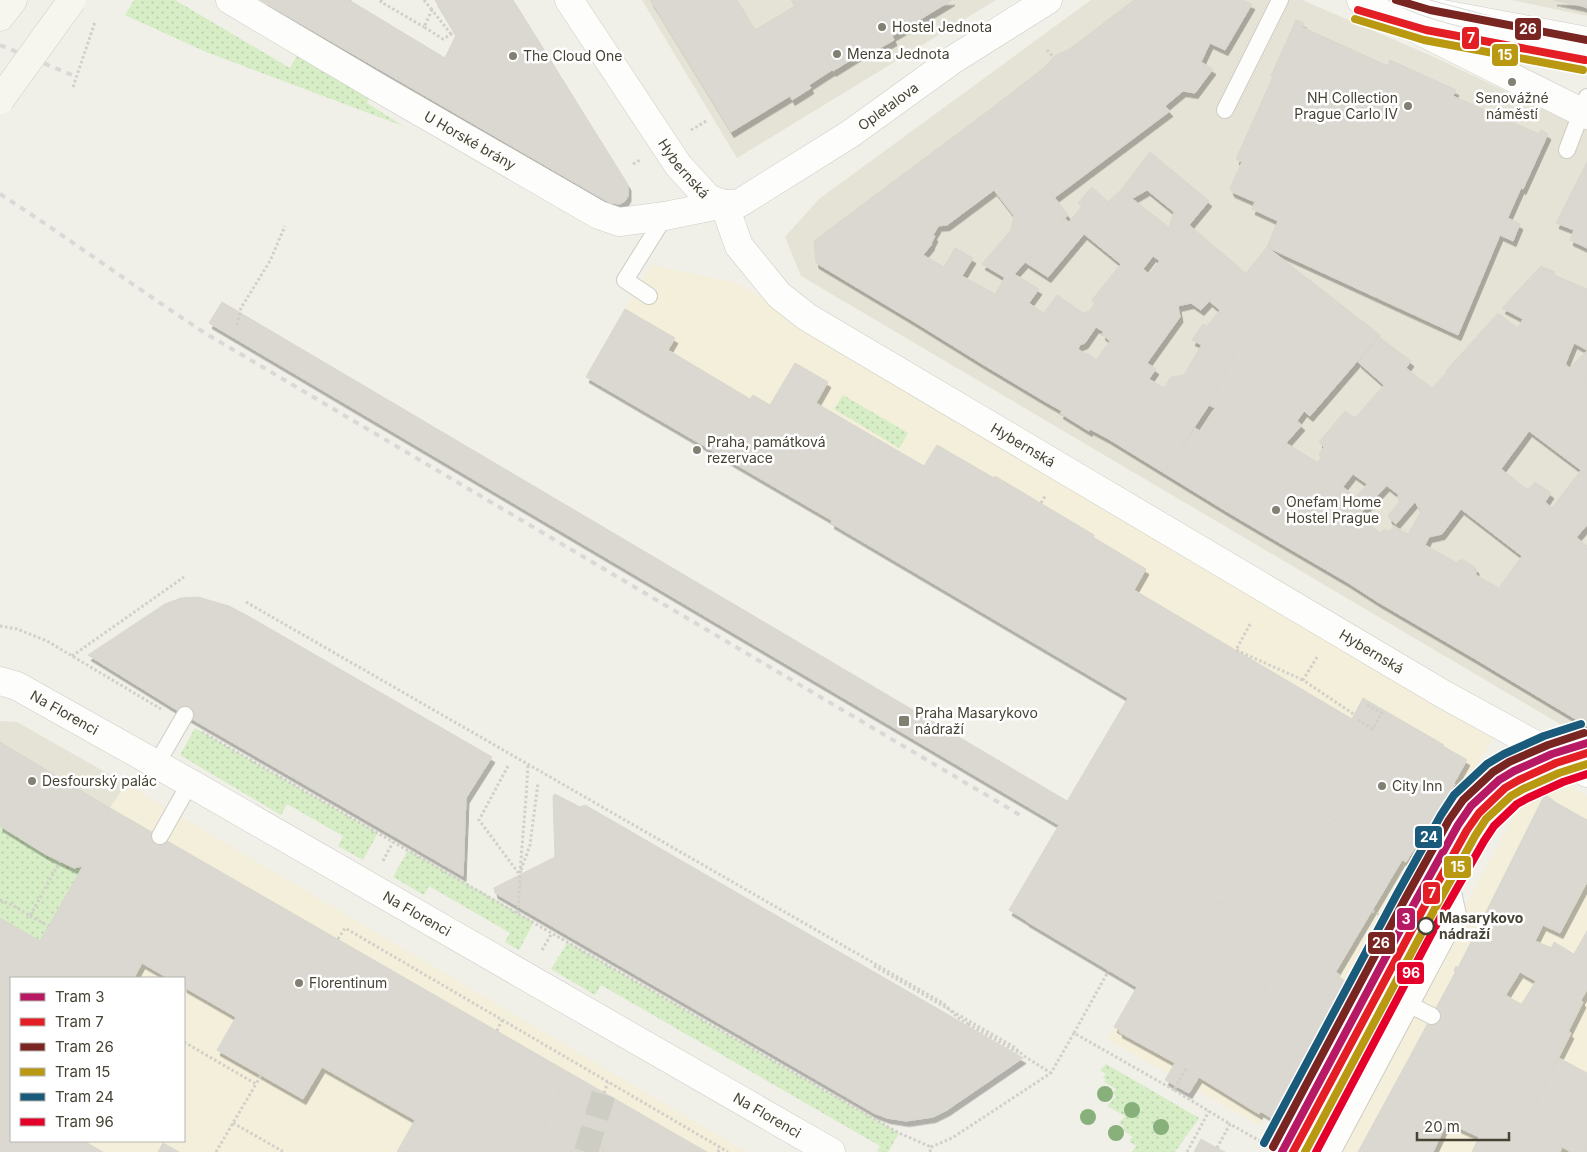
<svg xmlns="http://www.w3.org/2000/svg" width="1587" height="1152" viewBox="0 0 1587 1152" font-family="Inter,sans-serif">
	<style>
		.residential { fill: #e5e3d5 }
		.commercial { fill: #f4efda; fill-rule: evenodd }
		.green { fill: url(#green-dots) }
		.building { fill: #dad8d0; stroke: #d9d7ce; fill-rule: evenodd; filter: url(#shadow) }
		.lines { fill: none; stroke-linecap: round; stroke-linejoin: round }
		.pedestrian-tunnel { stroke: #cecdc4; stroke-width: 24; stroke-dasharray: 24 12; stroke-linecap: butt }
		.service-casing { stroke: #cecdc5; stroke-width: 18 }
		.pedestrian-casing { stroke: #cecdc5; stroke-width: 26 }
		.minor-casing { stroke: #cecdc5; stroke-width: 29 }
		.secondary-casing { stroke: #d0cfbe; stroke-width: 29 }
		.path { stroke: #d1cfc9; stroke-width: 3; stroke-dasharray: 2.5 2.5; stroke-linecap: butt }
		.service { stroke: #fdfdfc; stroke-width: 16 }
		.pedestrian { stroke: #fdfdfc; stroke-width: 24 }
		.minor { stroke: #fdfdfc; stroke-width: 28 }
		.secondary { stroke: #f6f6ee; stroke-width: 28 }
		.tram { stroke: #d9d9d8; stroke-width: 1 }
		.rail { stroke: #d9d9d8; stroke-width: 4; stroke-dasharray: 6 6; stroke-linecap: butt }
		.secondary-bridge-casing { stroke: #d0cfbe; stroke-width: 29; stroke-linecap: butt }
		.path-bridge { stroke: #d1cfc9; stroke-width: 3; stroke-dasharray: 2.5 2.5; stroke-linecap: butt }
		.secondary-bridge { stroke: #f6f6ee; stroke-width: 28 }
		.tram-1-casing { stroke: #fff; stroke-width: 11 }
		.tram-2-casing { stroke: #fff; stroke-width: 11 }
		.tram-3-casing { stroke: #fff; stroke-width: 11 }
		.tram-4-casing { stroke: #fff; stroke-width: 11 }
		.tram-5-casing { stroke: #fff; stroke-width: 11 }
		.tram-6-casing { stroke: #fff; stroke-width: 11 }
		.tram-1 { stroke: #b71965; stroke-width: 8 }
		.tram-2 { stroke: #e31e25; stroke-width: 8 }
		.tram-3 { stroke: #792522; stroke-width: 8 }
		.tram-4 { stroke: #ba9912; stroke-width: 8 }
		.tram-5 { stroke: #1a5a7b; stroke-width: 8 }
		.tram-6 { stroke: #e4002b; stroke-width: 8 }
		.tree { fill: #88b07b }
		.poi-dot { fill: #827f73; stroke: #fff; stroke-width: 2 }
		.stop-dot { fill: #fff; stroke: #474334; stroke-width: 2.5 }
		.labels { text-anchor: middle; stroke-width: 5; stroke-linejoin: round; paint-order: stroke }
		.poi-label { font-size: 14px; fill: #474334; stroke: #fff; text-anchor: start }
		.street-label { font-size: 14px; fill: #474334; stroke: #fff }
		.stop-label { font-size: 14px; font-weight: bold; fill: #474334; stroke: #fff; text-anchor: start }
		.line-badge { stroke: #fff; stroke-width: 2 }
		.badge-label { font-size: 14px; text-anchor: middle; font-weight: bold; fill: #fff }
	</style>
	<defs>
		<pattern id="green-dots" width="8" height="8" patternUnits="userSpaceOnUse" patternTransform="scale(1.25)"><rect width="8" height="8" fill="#d6edc6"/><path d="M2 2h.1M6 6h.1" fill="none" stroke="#b9ccab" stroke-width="1.8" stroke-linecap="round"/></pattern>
		<filter id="shadow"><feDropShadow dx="3" dy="5.5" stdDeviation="0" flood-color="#0004"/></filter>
	</defs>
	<rect width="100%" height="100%" fill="#f0efe8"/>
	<g class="residential">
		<polygon points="642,0 996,0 737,158"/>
		<polygon points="1091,0 1302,0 1434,57 1587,130 1587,736 1582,737 801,276 785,237 819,199"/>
		<polygon points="1512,0 1587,0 1587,16"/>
		<polygon points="0,721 17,722 126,784 110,808 83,866 0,918"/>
	</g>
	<g class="commercial">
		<polygon points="651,265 737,283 1495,735 1260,1126 1107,1039 1136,986 1009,910 1063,818 1059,815 1128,698 585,376"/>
		<polygon points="1562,782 1587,796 1587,1152 1334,1152 1513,817 1541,789"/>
		<path d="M126,784L746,1152H0V918L83,866L110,808ZM11,978H184V1141H11Z"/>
	</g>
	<g class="green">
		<polygon points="134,0 175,0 290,68 297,56 369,99 367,103 403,126 206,52 125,15"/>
		<polygon points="843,395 908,433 899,448 834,409"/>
		<polygon points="195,728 378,833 363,860 338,846 343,836 287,804 281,815 180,755"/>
		<polygon points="0,826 45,854 74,868 83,866 40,941 0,918"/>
		<polygon points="408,850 534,922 519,950 505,942 510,933 429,886 424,895 393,877"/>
		<polygon points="568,942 899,1133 888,1152 877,1152 880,1146 601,985 595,995 551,969"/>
		<polygon points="1106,1064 1199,1118 1175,1152 1132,1152 1136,1146 1129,1141 1133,1137 1122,1130 1124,1127 1119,1123 1125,1116 1107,1106 1116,1096 1112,1093 1116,1089 1104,1082 1106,1080 1103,1077 1106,1074 1100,1070"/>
	</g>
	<g class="building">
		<polygon points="260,0 349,0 445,58 456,35 435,0 513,0 628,185 628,196 625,201 620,204 610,203"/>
		<polygon points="650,0 671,0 656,9"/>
		<polygon points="671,0 737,0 755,30 795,6 832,70 809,85 811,88 792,100 790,96 731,132 656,9"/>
		<polygon points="791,0 914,0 924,17 892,36 894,40 868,55 865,51 833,71"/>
		<polygon points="914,0 952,0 924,17"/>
		<polygon points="1134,0 1242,0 1252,4 1225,50 1210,43 1201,62 1213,69 1195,93 1183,91 1165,106 1170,111 1054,198 988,111 1041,70 1056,55 1068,50"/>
		<polygon points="1554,0 1587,0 1587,8 1582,6"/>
		<polygon points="1296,20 1304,23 1302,27 1388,66 1390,60 1456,90 1453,96 1539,134 1541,130 1548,134 1523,189 1521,188 1500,235 1458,335 1267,247 1278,221 1252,209 1255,202 1232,192 1230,188 1242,162 1236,159 1273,77 1271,76"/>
		<polygon points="988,111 1068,215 1009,280 982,264 1011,230 1014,216 994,190 947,225 937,226 921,206 907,216 886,187"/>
		<polygon points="1150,152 1209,201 1180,236 1169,227 1174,212 1147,190 1133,198 1121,190"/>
		<polygon points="1587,162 1587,248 1570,240 1574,230 1556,223"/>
		<polygon points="886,187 907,216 921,206 938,227 933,235 935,236 931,244 932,244 923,255 944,267 913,321 816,263 814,241"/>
		<polygon points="1092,187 1108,202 1121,190 1180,236 1160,261 1153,256 1143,269 1149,274 1109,326 1090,311 1095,303 1091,301 1121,264 1084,234 1048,277 1025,262 1065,219 1069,222 1082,206 1078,203"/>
		<polygon points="1508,218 1520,224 1513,241 1500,235"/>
		<polygon points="1189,225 1240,268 1201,310 1191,303 1178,306 1180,317 1147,363 1156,369 1107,438 1090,429 1089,431 1060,413 1062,411 1046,402 1087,353 1096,360 1110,341 1102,334 1112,320"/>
		<polygon points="1267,247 1380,335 1310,416 1304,411 1297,421 1302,425 1226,511 1164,473 1195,428 1200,431 1215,408 1209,405 1237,349 1207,326 1220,310 1209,301 1239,268 1246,273"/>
		<polygon points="955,248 973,258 962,276 995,294 1005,277 1009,280 1014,274 1039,289 984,365 913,321"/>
		<polygon points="1541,266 1555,272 1554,275 1587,289 1587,350 1574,343 1565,365 1518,328 1523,319 1502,308"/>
		<polygon points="1057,295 1083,313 1090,311 1109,326 1104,332 1096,327 1085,343 1080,345 1078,349 1086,354 1046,402 984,365 1027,302 1044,313"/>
		<polygon points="222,302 1067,801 1059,815 1063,818 1059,825 209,323"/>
		<polygon points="625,309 675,338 668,350 750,399 753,395 770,405 795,363 828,382 816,403 881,441 833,521 586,377"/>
		<path d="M1498,313L1587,381V525L1472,657L1378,602L1347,582L1394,526L1408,534L1421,512L1415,502L1431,483L1455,462L1450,457L1489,421L1488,415L1477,406L1446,371ZM1529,431L1581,470L1552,508L1545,502L1551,493L1535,482L1528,490L1501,469ZM1461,509L1522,556L1499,588L1476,575V568L1464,560H1459L1457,563L1425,545L1429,537L1442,534Z"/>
		<polygon points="1203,324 1211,329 1202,345 1192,340"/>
		<polygon points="1211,329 1237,349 1209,405 1164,473 1107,438 1149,379 1164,388 1171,377 1184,375"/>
		<polygon points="1379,337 1411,361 1406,368 1432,388 1353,474 1327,507 1287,547 1226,511 1286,443 1318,463 1321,457 1319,454 1324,447 1319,442 1345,411 1355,418 1384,385 1358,362"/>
		<polygon points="1587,351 1587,381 1569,368"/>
		<polygon points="1447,372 1477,406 1488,415 1489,421 1450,457 1455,462 1431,483 1396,524 1389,518 1389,514 1399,503 1398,496 1415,477 1404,467 1359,515 1380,533 1385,529 1390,532 1347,582 1287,547 1327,507 1343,487 1356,497 1367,484 1353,474"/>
		<polygon points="881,441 924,466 937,445 994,478 995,476 1094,535 1093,537 1146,569 1134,590 1352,719 1363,698 1444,745 1443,746 1467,760 1454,783 1455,784 1406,862 831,523"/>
		<polygon points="1404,467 1415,477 1399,495 1386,485"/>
		<polygon points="1576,537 1587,546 1587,726 1472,657"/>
		<polygon points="198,597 229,606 248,616 492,757 466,798 463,876 185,715 88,655 165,604 181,598"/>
		<polygon points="1128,698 1402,860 1335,973 1228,907 1201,893 1201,892 1197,889 1195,890 1137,987 1009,910 1063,818 1059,815"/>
		<polygon points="0,742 110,808 83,866 74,868 45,854 0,826"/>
		<polygon points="555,794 580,807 585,805 1023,1058 947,1110 933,1117 906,1121 887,1118 874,1113 495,893 494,888 555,857 553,796"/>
		<polygon points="1545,794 1555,802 1587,820 1587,882 1560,933 1543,925 1535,941 1552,948 1536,981 1520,972 1505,996 1500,992 1498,995 1454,971 1456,966 1458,968"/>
		<polygon points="110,808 568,1072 533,1152 397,1152 415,1120 322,1067 303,1099 217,1050 236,1017 184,987 184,978 168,978 142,963 134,978 11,978 11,1141 84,1141 103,1152 0,1152 0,918 40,941 83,866"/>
		<polygon points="1085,823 1195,890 1137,987 1026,921"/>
		<path d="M1197,889L1216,902L1228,907L1340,975L1284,1076L1281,1080L1279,1078L1259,1114L1186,1069L1119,1032L1120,1030L1114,1027L1137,987L1195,890ZM1219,959L1267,987L1232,1045L1185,1017Z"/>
		<polygon points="1587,931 1587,990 1581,1000 1583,1002 1568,1032 1521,1005 1536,981 1554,942 1574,954"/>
		<polygon points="1219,959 1267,987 1232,1045 1185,1017"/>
		<polygon points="1456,971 1498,995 1500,992 1571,1033 1525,1124 1407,1062"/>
		<polygon points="1339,977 1360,990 1278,1122 1260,1111 1279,1078 1281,1080 1284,1076"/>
		<polygon points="1559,1058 1587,1073 1587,1152 1571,1152 1562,1147 1560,1152 1472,1152 1479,1137 1447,1122 1433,1152 1358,1152 1407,1062 1525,1124"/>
		<polygon points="1175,1063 1199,1077 1189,1093 1165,1080"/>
		<polygon points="568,1072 629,1107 602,1152 533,1152"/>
		<polygon points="629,1107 691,1143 687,1152 602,1152"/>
		<polygon points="1201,1139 1217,1148 1225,1152 1194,1152"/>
		<polygon points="163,1143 179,1152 158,1152"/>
		<polygon points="691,1143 707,1152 687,1152"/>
	</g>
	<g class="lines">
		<polyline class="pedestrian-tunnel" points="586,1152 604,1093"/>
		<g class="service-casing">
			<g id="service">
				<polyline points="1225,110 1280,0"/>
				<polyline points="1567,150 1587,97"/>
				<polyline points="649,296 625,280 665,216"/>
				<polyline points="156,765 185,715"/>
				<polyline points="160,836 190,783"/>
				<polyline points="1408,1004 1432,1016"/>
			</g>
		</g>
		<g class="pedestrian-casing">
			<g id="pedestrian">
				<path d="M1292,1152L1466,830C1494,789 1517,778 1562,760"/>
				<polyline points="1328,1152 1454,915 1444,870"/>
			</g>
		</g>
		<g class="minor-casing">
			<g id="minor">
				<path id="s1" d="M230,0L377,87L599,215L619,222L665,216L724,204H738L850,134L954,59L1048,0"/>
				<path id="s2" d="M569,0L678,165L708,198L724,204L739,246L779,295L807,317L1443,694L1587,773"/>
				<polyline points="1361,0 1422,32 1587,115"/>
				<polyline points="1389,0 1432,12 1587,41"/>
				<path id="s3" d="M0,681L17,686L190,783L831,1152"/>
			</g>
		</g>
		<g class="secondary-casing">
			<polyline id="secondary" points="0,17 13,0"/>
		</g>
		<g class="path">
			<polyline points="381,0 381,2 424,27"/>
			<polyline points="424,0 432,10"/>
			<polyline points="350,1 350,0"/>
			<polyline points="451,34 432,10 424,27 443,39 455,32"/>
			<polyline points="1047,50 1053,57"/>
			<polyline points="73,87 95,22"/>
			<polyline points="691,130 708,120"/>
			<polyline points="633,164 640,160"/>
			<polyline points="237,325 241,308 270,261 285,226"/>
			<polyline points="1041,503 1046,495"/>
			<polyline points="1250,624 1236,650 1303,680"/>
			<polyline points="0,626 17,629 47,641 161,709"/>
			<polyline points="72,656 184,577"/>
			<polyline points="1317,657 1303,680 1355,715"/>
			<polyline points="1358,720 1373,729 1382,713 1367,705"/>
			<polyline points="202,732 899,1133 931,1147"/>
			<polyline points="508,766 479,820 520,875"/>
			<polyline points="383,861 393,842"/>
			<polyline points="521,870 530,845 538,783"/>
			<polyline points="0,900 12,905 30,916 60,861"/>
			<polyline points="1372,911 1387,919"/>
			<polyline points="518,913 521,859 526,798"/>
			<polyline points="30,916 49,926"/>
			<polyline points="338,939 345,928 728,1152"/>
			<polyline points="542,950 552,933"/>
			<polyline points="874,966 1014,1047 1024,1056"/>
			<polyline points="134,977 136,978"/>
			<polyline points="968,1024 1019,1053"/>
			<polyline points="497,1031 502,1020"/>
			<polyline points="1074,1033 1109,970"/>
			<polyline points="184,1042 256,1084 261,1075"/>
			<polyline points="1024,1056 1051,1073"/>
			<polyline points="1186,1069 1174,1090 1230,1124"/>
			<polyline points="604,1093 608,1082"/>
			<polyline points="233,1123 284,1152"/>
			<polyline points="1217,1148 1230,1124 1267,1145"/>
			<polyline points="216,1152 256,1084"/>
			<polyline points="718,1152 720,1147"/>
			<polyline points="930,1152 931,1147 952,1138 1051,1073 1074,1033 1174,1090"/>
			<polyline points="1187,1152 1209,1111"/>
		</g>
		<use href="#service" class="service"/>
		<use href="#pedestrian" class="pedestrian"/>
		<use href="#minor" class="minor"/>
		<use href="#secondary" class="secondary"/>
		<g class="tram">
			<path d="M1388,0C1413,14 1438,21 1466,28"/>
			<polyline points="1430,0 1497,18"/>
		</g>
		<g class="rail">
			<polyline points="0,45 72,75"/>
			<path d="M0,194C70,239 136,288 205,333L1020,815"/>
		</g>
		<g class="secondary-bridge-casing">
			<polyline id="secondary-bridge" points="0,100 72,0"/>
		</g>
		<g class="path-bridge">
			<polyline points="246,602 943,1003 957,1017 968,1024"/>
			<polyline points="526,798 528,764"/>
		</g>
		<use href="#secondary-bridge" class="secondary-bridge"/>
		<g class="tram-1-casing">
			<polyline id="tram-1" points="1282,1152 1414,904 1458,825 1471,806 1499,780 1514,771 1552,754 1587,743"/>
		</g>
		<g class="tram-2-casing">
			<g id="tram-2">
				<polyline points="1358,10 1426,30 1585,60"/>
				<polyline points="1293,1152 1423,909 1467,830 1479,813 1505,788 1519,780 1556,763 1587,753"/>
			</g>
		</g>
		<g class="tram-3-casing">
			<g id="tram-3">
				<polyline points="1396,0 1430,10 1587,40"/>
				<polyline points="1273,1147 1405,899 1449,820 1463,800 1493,772 1509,762 1548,745 1584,733"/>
			</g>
		</g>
		<g class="tram-4-casing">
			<g id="tram-4">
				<polyline points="1355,19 1424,40 1583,70"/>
				<polyline points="1305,1152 1432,914 1475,836 1486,819 1511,796 1523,789 1559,773 1587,764"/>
			</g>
		</g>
		<g class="tram-5-casing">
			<polyline id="tram-5" points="1264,1143 1397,894 1441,815 1454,795 1487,764 1504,754 1544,736 1581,724"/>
		</g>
		<g class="tram-6-casing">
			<polyline id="tram-6" points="1316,1152 1440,918 1484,841 1494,826 1517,804 1528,798 1563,782 1587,774"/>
		</g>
		<use href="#tram-1" class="tram-1"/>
		<use href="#tram-2" class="tram-2"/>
		<use href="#tram-3" class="tram-3"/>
		<use href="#tram-4" class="tram-4"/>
		<use href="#tram-5" class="tram-5"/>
		<use href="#tram-6" class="tram-6"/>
	</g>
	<g class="tree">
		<circle cx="1105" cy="1094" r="8"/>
		<circle cx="1132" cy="1110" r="8"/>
		<circle cx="1088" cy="1117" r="8"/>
		<circle cx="1161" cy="1127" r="8"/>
		<circle cx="1116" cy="1133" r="8"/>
	</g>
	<g class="poi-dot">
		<circle cx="882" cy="27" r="5"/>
		<circle cx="837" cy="54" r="5"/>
		<circle cx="513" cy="56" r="5"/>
		<circle cx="1512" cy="82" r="5"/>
		<circle cx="1408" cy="106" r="5"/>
		<circle cx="697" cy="450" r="5"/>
		<circle cx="1276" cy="510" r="5"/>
		<rect x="898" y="715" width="12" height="12" rx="2.5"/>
		<circle cx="32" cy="781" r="5"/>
		<circle cx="1382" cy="786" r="5"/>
		<circle cx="299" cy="983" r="5"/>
	</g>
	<circle class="stop-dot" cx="1426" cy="926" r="8"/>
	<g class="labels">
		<g class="poi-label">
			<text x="892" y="32">Hostel Jednota</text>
			<text x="847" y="59">Menza Jednota</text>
			<text x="523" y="61">The Cloud One</text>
			<text x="1398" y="103" text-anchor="end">NH Collection<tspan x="1398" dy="16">Prague Carlo IV</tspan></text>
			<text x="1512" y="103" text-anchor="middle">Senovážné<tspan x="1512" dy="16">náměstí</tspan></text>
			<text x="707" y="447">Praha, památková<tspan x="707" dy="16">rezervace</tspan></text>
			<text x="1286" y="507">Onefam Home<tspan x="1286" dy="16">Hostel Prague</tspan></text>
			<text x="915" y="718">Praha Masarykovo<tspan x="915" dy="16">nádraží</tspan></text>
			<text x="42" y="786">Desfourský palác</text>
			<text x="1392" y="791">City Inn</text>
			<text x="309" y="988">Florentinum</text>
		</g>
		<g class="street-label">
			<text dy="5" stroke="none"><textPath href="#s1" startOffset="748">Opletalova</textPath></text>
			<text dy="5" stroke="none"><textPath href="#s1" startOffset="278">U Horské brány</textPath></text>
			<text dy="5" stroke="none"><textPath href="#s2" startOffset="204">Hybernská</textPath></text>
			<text dy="5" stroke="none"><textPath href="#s2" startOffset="654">Hybernská</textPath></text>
			<text dy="5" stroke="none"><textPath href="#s2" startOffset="1059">Hybernská</textPath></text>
			<text dy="5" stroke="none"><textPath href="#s3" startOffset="72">Na Florenci</textPath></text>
			<text dy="5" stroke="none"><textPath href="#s3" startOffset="478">Na Florenci</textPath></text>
			<text dy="5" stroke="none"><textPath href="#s3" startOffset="882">Na Florenci</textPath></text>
		</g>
		<g class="stop-label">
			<text x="1439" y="923">Masarykovo<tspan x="1439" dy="16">nádraží</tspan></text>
		</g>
	</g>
	<g class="line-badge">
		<rect x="1514" y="17" width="28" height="24" rx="5" fill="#792522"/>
		<rect x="1461" y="26" width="19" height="24" rx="5" fill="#e31e25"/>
		<rect x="1491" y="43" width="28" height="24" rx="5" fill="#ba9912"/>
		<rect x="1414" y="825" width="29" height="24" rx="5" fill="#1a5a7b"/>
		<rect x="1443" y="855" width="29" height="24" rx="5" fill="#ba9912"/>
		<rect x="1422" y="881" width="19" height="24" rx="5" fill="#e31e25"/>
		<rect x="1396" y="907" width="20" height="24" rx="5" fill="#b71965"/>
		<rect x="1367" y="931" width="29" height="24" rx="5" fill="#792522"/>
		<rect x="1396" y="961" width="29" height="24" rx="5" fill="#e4002b"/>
	</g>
	<g class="badge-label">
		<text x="1528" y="34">26</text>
		<text x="1471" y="43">7</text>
		<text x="1505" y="60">15</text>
		<text x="1429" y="842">24</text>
		<text x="1458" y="872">15</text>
		<text x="1432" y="898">7</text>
		<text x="1406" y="924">3</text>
		<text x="1381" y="948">26</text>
		<text x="1411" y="978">96</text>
	</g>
	<rect x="10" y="977" width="175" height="165" fill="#ffffff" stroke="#b5b4ae"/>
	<rect x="20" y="993" width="25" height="8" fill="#b71965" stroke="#b5b4ae"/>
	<text x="55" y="1002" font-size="15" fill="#474334">Tram 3</text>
	<rect x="20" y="1018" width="25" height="8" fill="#e31e25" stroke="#b5b4ae"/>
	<text x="55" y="1027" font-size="15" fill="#474334">Tram 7</text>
	<rect x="20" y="1043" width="25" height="8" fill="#792522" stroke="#b5b4ae"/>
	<text x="55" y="1052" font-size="15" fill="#474334">Tram 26</text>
	<rect x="20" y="1068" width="25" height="8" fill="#ba9912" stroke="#b5b4ae"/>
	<text x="55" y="1077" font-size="15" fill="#474334">Tram 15</text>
	<rect x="20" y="1093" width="25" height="8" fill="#1a5a7b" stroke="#b5b4ae"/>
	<text x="55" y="1102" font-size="15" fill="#474334">Tram 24</text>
	<rect x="20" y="1118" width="25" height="8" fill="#e4002b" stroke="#b5b4ae"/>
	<text x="55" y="1127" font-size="15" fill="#474334">Tram 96</text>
	<path d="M1417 1132v8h92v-8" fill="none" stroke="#474334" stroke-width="2.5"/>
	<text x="1424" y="1132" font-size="15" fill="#474334" stroke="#ffffff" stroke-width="4" paint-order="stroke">20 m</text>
</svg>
